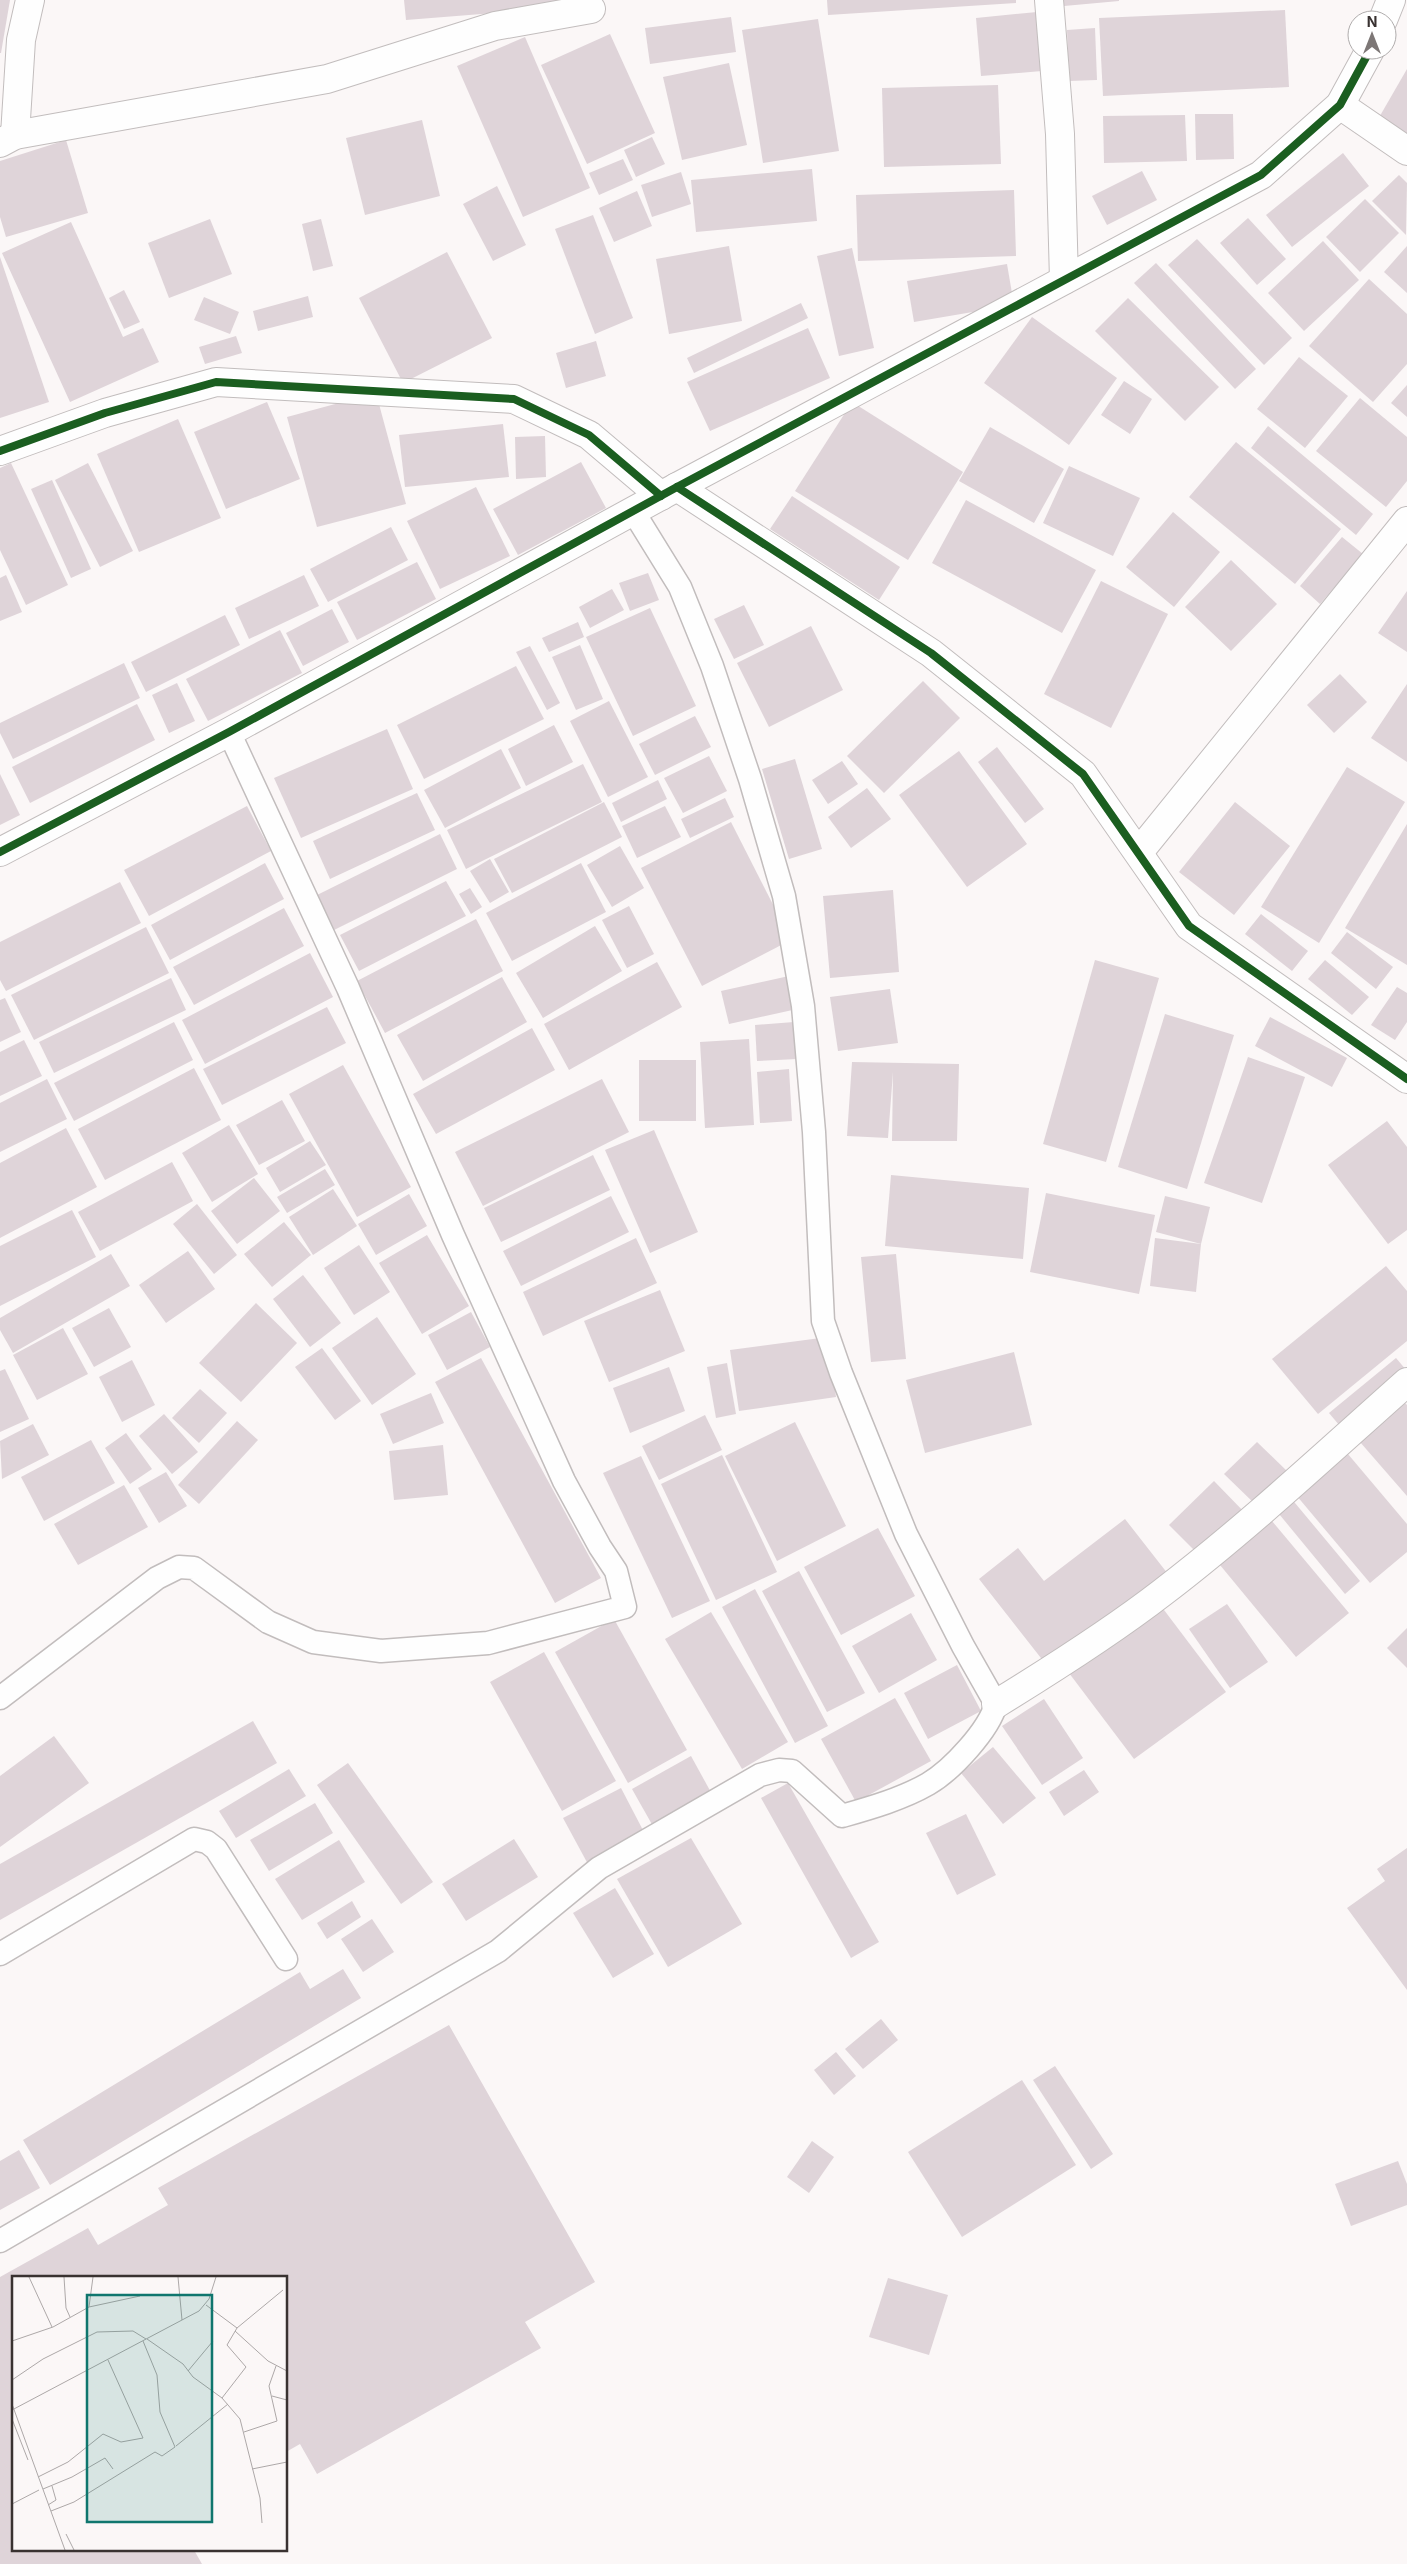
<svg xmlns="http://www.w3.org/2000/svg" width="1407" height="2564" viewBox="0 0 1407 2564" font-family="Inter,sans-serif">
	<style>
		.building { fill: #dfd4d9 }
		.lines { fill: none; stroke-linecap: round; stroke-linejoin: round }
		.lane-casing { stroke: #c2bdbd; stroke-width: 25 }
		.street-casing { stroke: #c2bdbd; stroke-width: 30 }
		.secondary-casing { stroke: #c2bdbd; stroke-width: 30 }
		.lane { stroke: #fefefe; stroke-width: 22 }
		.street { stroke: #fefefe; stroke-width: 28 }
		.secondary { stroke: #fefefe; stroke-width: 28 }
		.cycleway-casing { stroke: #fff; stroke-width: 11 }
		.cycleway { stroke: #1b5e20; stroke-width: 8 }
		.inset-road { fill: none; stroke: #ada8a8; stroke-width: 1 }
		.view { fill: #0f766e; fill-opacity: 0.15; stroke: #0f766e; stroke-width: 2.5 }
		.inset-edge { fill: none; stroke: #393231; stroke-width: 2.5 }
	</style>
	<rect width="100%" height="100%" fill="#fbf7f7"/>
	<g class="building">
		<polygon points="0,0 10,0 1,53 0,53"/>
		<polygon points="404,0 594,0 595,5 406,20"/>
		<polygon points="827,0 1016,0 1016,3 828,15"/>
		<polygon points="1063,0 1119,0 1119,1 1064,6"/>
		<polygon points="1285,10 1289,87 1103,96 1099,18"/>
		<polygon points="1037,12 1042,71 981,76 976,18"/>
		<polygon points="731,17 736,52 650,64 645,28"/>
		<polygon points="818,19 839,151 763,163 742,30"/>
		<polygon points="1095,28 1097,80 1069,81 1067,30"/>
		<polygon points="610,34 655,133 587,164 541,65"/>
		<polygon points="525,37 590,188 523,217 457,66"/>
		<polygon points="729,63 747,145 682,160 663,77"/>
		<polygon points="1407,69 1407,138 1377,121"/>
		<polygon points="998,85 1001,164 884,167 882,88"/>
		<polygon points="1195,114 1233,114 1234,159 1196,160"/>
		<polygon points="1185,115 1187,161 1104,163 1103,116"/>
		<polygon points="422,120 440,196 365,215 346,138"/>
		<polygon points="652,137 665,164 636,177 624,150"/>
		<polygon points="66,140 88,213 6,237 0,217 0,161"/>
		<polygon points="1343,153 1369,186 1292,247 1266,215"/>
		<polygon points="623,159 633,180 599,195 589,173"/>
		<polygon points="812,169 817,221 696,232 691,180"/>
		<polygon points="1142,171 1157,200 1107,225 1092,196"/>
		<polygon points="681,172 691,204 652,217 641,185"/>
		<polygon points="1399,175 1407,183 1406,235 1372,201"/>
		<polygon points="497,186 526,245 493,261 463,204"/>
		<polygon points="1014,190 1016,256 858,261 856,195"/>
		<polygon points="637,191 652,226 614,242 599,208"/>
		<polygon points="1365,199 1399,233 1360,272 1326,237"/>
		<polygon points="593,215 633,318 595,334 555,229"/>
		<polygon points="1248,218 1286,259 1257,285 1220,243"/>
		<polygon points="210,219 232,274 169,298 148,243"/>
		<polygon points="321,219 333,266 313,271 302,224"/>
		<polygon points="71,222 123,337 143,328 159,362 70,402 2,253"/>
		<polygon points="1197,239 1292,338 1264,365 1168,265"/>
		<polygon points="1323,241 1359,280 1304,331 1268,293"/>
		<polygon points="729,246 742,321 669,334 656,259"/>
		<polygon points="1407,246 1407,293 1384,272"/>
		<polygon points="852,248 874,348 839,356 817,256"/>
		<polygon points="447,252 492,338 403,383 359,298"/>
		<polygon points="0,257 49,402 0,418"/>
		<polygon points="1156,263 1256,369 1235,389 1134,283"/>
		<polygon points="1007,264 1014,305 914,322 907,281"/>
		<polygon points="1369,279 1407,314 1407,364 1373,402 1309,346"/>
		<polygon points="124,290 140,322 124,329 109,298"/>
		<polygon points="308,296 313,317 258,331 253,311"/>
		<polygon points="204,297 239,312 230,334 194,320"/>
		<polygon points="1128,298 1219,387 1185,421 1095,331"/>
		<polygon points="801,303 808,318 694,373 687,358"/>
		<polygon points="1032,317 1117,378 1069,445 984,383"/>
		<polygon points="808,328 830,378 710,431 687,382"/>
		<polygon points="236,336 242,353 205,364 199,347"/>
		<polygon points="596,341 606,376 566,388 556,353"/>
		<polygon points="1299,357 1348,396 1305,448 1257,409"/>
		<polygon points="1124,381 1152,399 1130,434 1101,415"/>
		<polygon points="1407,385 1407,417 1391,403"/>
		<polygon points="376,393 406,504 317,527 287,417"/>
		<polygon points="1360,398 1407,437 1407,481 1386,507 1316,451"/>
		<polygon points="267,402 300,479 226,509 194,432"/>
		<polygon points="852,402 963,472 908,560 795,491"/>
		<polygon points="178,419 221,518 139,552 97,454"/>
		<polygon points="503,424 509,477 405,487 399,435"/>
		<polygon points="1268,426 1373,514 1356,535 1251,448"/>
		<polygon points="990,427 1064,469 1034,523 959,481"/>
		<polygon points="545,436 546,477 516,479 515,437"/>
		<polygon points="1236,442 1341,529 1295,584 1189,497"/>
		<polygon points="581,462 606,508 518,555 493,509"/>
		<polygon points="11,463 68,585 26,605 0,550 0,468"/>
		<polygon points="88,463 133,551 100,567 55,480"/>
		<polygon points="1069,466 1140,498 1113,556 1043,523"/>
		<polygon points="52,480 91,569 71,578 31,489"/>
		<polygon points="476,487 510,556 440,589 407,521"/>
		<polygon points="792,496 900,567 879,600 770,529"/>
		<polygon points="966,500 1096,570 1062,633 932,563"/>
		<polygon points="1173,512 1220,552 1174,607 1126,567"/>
		<polygon points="391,527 408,560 328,602 310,569"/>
		<polygon points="1342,537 1363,554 1320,604 1300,586"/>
		<polygon points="1231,560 1277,604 1231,651 1185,607"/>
		<polygon points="417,562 436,599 357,640 337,602"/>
		<polygon points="648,573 659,600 630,611 619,583"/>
		<polygon points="6,575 22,612 0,621 0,578"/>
		<polygon points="304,575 319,606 249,639 235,608"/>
		<polygon points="1101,581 1168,614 1111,728 1044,694"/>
		<polygon points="612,589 624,610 590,628 579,607"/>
		<polygon points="1407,591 1407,652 1378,633"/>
		<polygon points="744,605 764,645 734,659 714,619"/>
		<polygon points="650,608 696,706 633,736 586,637"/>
		<polygon points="332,609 349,642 303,666 286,633"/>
		<polygon points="225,615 240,645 146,692 131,662"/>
		<polygon points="578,622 584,637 549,652 542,638"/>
		<polygon points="811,626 843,690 769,727 737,663"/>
		<polygon points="280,630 302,673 208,721 186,679"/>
		<polygon points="580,645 603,699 576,710 552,657"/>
		<polygon points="530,646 560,703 547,710 516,652"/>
		<polygon points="124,663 140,698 13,759 0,733 0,723"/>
		<polygon points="516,666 544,719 424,779 397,725"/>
		<polygon points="1340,674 1367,702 1334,733 1307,705"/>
		<polygon points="923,681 960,718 884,793 847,756"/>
		<polygon points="177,683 195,721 169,733 152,695"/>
		<polygon points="1407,684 1407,762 1371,738"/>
		<polygon points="609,701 648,777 608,797 570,721"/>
		<polygon points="137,704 155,740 30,803 12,767"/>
		<polygon points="695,716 711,747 655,775 639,744"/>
		<polygon points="554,725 573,762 526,786 508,749"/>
		<polygon points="387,729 413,789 301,838 274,778"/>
		<polygon points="997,747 1044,809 1025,823 978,762"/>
		<polygon points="501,749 521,788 445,828 424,790"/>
		<polygon points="959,751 1027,844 967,887 899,795"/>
		<polygon points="709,756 727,791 683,813 664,778"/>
		<polygon points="795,759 822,849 789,859 762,769"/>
		<polygon points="842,761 858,784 828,804 812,780"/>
		<polygon points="583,764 602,802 466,869 447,830"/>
		<polygon points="1347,767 1405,802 1319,943 1261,907"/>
		<polygon points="0,774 20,815 0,825"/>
		<polygon points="658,780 667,799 621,822 612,803"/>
		<polygon points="867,788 891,819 851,848 828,817"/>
		<polygon points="417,793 435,830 330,879 313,841"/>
		<polygon points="725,798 734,817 690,838 681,819"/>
		<polygon points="604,802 622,837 512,893 494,859"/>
		<polygon points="1235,802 1290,846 1234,915 1179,872"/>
		<polygon points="247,806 271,851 149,916 124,870"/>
		<polygon points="665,806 681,837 637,858 622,826"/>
		<polygon points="731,822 791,940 702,986 641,868"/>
		<polygon points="1407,824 1407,965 1345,928"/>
		<polygon points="440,834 457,869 330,932 313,897"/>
		<polygon points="620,846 644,888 612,907 587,865"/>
		<polygon points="490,859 509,892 490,903 470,871"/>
		<polygon points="265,863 284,899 170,960 151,925"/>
		<polygon points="581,863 606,912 512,961 486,913"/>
		<polygon points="446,881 466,916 359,971 340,935"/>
		<polygon points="120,882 141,923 6,991 0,980 0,942"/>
		<polygon points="470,888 482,907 471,914 459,894"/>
		<polygon points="893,890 899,972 830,978 823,896"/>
		<polygon points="629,906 654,954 627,968 602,920"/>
		<polygon points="284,908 304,946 194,1005 173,967"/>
		<polygon points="1261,914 1308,951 1292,971 1245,934"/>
		<polygon points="476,919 503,971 385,1033 357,981"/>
		<polygon points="595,926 622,971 543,1018 516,973"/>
		<polygon points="146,927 169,973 34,1040 11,995"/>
		<polygon points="1347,932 1393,967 1376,989 1331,953"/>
		<polygon points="310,953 333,997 205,1064 182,1020"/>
		<polygon points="1095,960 1159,978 1106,1162 1043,1144"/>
		<polygon points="1325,960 1369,997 1352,1015 1308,979"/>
		<polygon points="657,962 682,1007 569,1070 544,1024"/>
		<polygon points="789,976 797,1009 729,1024 721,991"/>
		<polygon points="502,977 527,1022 423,1081 397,1035"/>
		<polygon points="171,978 186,1010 54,1073 39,1042"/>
		<polygon points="1397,987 1407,993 1407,1022 1395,1040 1371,1025"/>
		<polygon points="890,989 898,1043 838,1051 830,997"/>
		<polygon points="5,998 21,1032 0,1042 0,1000"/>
		<polygon points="327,1007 346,1043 222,1105 203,1069"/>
		<polygon points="1165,1014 1234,1035 1187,1189 1118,1167"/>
		<polygon points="1270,1017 1347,1058 1332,1087 1255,1046"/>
		<polygon points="174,1022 193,1060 74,1121 54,1083"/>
		<polygon points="794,1022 797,1059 757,1061 755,1025"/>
		<polygon points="532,1028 555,1070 436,1134 413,1094"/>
		<polygon points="749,1039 754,1125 705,1128 700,1042"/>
		<polygon points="24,1040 42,1076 0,1096 0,1052"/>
		<polygon points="1248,1057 1305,1077 1262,1203 1204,1183"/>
		<rect x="639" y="1060" width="57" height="61"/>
		<polygon points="852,1062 959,1064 957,1141 892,1141 893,1072 888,1138 847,1136"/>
		<polygon points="343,1065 411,1187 357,1217 289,1094"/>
		<polygon points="194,1068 221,1120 105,1180 78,1129"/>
		<polygon points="789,1069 792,1121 760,1123 757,1072"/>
		<polygon points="47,1079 67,1119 0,1152 0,1103"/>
		<polygon points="602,1079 629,1132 483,1206 455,1152"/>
		<polygon points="282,1100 305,1141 259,1165 236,1125"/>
		<polygon points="1387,1121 1407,1147 1407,1230 1388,1244 1328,1165"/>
		<polygon points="229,1125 258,1174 212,1202 182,1153"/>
		<polygon points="66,1128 97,1187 0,1238 0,1163"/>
		<polygon points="654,1130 698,1232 650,1253 605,1150"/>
		<polygon points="310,1141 326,1165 280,1192 266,1168"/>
		<polygon points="593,1155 610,1190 501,1242 484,1208"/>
		<polygon points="172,1162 193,1201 100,1251 78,1212"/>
		<polygon points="325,1169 335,1185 287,1213 277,1197"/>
		<polygon points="891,1175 1029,1188 1023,1259 885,1246"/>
		<polygon points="254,1178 280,1211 237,1244 211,1211"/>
		<polygon points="333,1189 357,1226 313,1255 289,1217"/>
		<polygon points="1046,1193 1155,1215 1139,1294 1030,1272"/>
		<polygon points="409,1194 427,1226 376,1255 358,1224"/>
		<polygon points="611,1196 629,1232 521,1286 503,1251"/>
		<polygon points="1165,1196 1210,1207 1201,1244 1156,1232"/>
		<polygon points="197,1204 237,1255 214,1274 173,1224"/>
		<polygon points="72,1210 96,1257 0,1306 0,1246"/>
		<polygon points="284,1222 311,1255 272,1287 244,1254"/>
		<polygon points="427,1235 469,1306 422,1334 379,1263"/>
		<polygon points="636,1238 657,1283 543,1336 523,1292"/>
		<polygon points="1155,1238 1201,1244 1196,1292 1150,1286"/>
		<polygon points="359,1245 390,1292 354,1315 324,1268"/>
		<polygon points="188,1251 215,1289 166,1323 139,1285"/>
		<polygon points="111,1254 130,1286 13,1353 0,1330 0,1318"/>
		<polygon points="896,1254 906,1359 871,1362 861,1257"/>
		<polygon points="1386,1266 1407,1291 1407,1341 1318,1414 1272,1359"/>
		<polygon points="303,1275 341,1323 310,1347 273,1299"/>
		<polygon points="660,1290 685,1351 609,1382 584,1321"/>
		<polygon points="256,1303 297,1343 241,1402 199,1363"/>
		<polygon points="109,1308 131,1347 94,1367 72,1328"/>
		<polygon points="471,1312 490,1347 447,1370 428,1335"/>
		<polygon points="377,1317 416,1374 372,1405 332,1348"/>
		<polygon points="63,1328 88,1374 37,1400 13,1355"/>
		<polygon points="828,1337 836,1397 739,1411 730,1350"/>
		<polygon points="322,1348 361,1401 335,1420 295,1367"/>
		<polygon points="1014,1352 1032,1425 925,1453 906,1380"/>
		<polygon points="481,1358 601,1578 555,1603 435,1382"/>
		<polygon points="1396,1358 1407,1371 1345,1432 1329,1413"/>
		<polygon points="132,1360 155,1405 122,1422 99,1377"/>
		<polygon points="727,1363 736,1414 716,1418 707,1367"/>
		<polygon points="669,1367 685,1411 630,1433 613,1388"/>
		<polygon points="5,1369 29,1419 0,1432 0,1371"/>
		<polygon points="200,1389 227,1413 199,1443 172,1418"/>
		<polygon points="431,1393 444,1423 393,1444 380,1414"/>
		<polygon points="1405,1403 1407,1405 1407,1496 1360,1442"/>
		<polygon points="164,1414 198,1452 172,1474 139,1436"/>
		<polygon points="705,1415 722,1450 659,1480 642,1446"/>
		<polygon points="237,1421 258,1440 199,1504 178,1485"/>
		<polygon points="795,1422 846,1526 777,1561 725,1456"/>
		<polygon points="33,1424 49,1455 2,1479 0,1441"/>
		<polygon points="126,1433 152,1469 130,1484 105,1448"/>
		<polygon points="91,1440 115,1483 44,1521 21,1477"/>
		<polygon points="1257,1442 1289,1473 1257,1506 1224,1474"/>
		<polygon points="443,1445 448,1495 394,1500 389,1451"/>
		<polygon points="1342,1447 1407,1524 1407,1552 1370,1583 1291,1489"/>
		<polygon points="722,1455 777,1572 716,1600 661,1484"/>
		<polygon points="641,1456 710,1601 672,1618 603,1473"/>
		<polygon points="166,1472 187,1506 159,1523 138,1488"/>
		<polygon points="1214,1481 1248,1516 1203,1559 1169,1525"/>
		<polygon points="124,1485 148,1527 78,1565 54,1524"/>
		<polygon points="1285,1491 1360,1581 1345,1594 1270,1503"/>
		<polygon points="1125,1519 1168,1574 1048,1667 979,1579 1018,1548 1044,1581"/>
		<polygon points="1272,1521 1349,1613 1296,1657 1220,1565"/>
		<polygon points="878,1528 915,1596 841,1635 804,1567"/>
		<polygon points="799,1571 865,1693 827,1712 762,1591"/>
		<polygon points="755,1589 828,1726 795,1743 722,1607"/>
		<polygon points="1227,1604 1268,1662 1230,1688 1189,1629"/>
		<polygon points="1161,1606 1226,1692 1134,1759 1069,1673"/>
		<polygon points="711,1612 788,1742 742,1769 665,1639"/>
		<polygon points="911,1613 937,1660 879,1693 852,1646"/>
		<polygon points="614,1619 687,1750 628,1783 555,1652"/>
		<polygon points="1407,1628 1407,1668 1387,1648"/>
		<polygon points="544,1652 616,1781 562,1811 490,1682"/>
		<polygon points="957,1665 981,1711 928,1739 904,1693"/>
		<polygon points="895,1698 931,1761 856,1802 821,1739"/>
		<polygon points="1044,1699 1083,1758 1042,1785 1002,1726"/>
		<polygon points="253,1721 277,1763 0,1920 0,1864"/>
		<polygon points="54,1736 89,1783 0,1847 0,1776"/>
		<polygon points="993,1747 1036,1798 1003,1824 961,1773"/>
		<polygon points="691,1756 713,1796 654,1828 632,1789"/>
		<polygon points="348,1763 433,1882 401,1904 317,1785"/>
		<polygon points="289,1769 306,1796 236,1838 219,1811"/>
		<polygon points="1084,1770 1099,1792 1064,1816 1049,1792"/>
		<polygon points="788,1783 879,1942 851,1958 761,1798"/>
		<polygon points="621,1788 646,1836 589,1866 563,1818"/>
		<polygon points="315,1803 333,1833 269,1871 250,1840"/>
		<polygon points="966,1814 996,1875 957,1895 926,1833"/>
		<polygon points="691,1838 742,1924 668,1967 617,1879"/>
		<polygon points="514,1839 538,1877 466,1921 442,1884"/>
		<polygon points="339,1840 365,1882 302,1920 275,1879"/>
		<polygon points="1407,1848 1407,1990 1347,1908 1385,1881 1377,1869"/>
		<polygon points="615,1888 654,1954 613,1978 573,1913"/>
		<polygon points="352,1901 361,1917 327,1939 317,1923"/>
		<polygon points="372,1919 394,1952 363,1972 341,1939"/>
		<polygon points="343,1969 361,1998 50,2185 23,2140 300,1972 310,1989"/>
		<polygon points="881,2019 898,2040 863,2069 845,2049"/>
		<polygon points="449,2025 595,2282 525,2322 541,2348 317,2474 300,2444 286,2452 286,2278 14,2278 14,2550 194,2550 202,2564 0,2564 0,2277 88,2228 98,2245 168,2205 158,2188"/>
		<polygon points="836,2052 856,2076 834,2095 814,2070"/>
		<polygon points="1055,2066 1113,2154 1091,2169 1033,2080"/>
		<polygon points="1022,2080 1076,2165 962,2237 908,2152"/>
		<polygon points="812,2141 834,2157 809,2193 787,2177"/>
		<polygon points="19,2150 40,2188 0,2210 0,2161"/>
		<polygon points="1398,2161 1407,2184 1407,2205 1351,2226 1335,2184"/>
		<polygon points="888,2278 948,2295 929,2355 869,2337"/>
	</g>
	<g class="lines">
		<g class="lane-casing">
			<g id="lane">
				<polyline points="0,1698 157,1578 179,1567 194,1568 268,1622 313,1642 381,1651 488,1643 625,1607 616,1571 600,1547 564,1481 453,1235 348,988 229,732"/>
				<polyline points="0,1954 194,1839 207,1842 216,1849 286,1959"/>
				<path d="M0,2241L498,1951L599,1868L760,1775L779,1770L792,1771L842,1816C870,1808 902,1799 928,1784C952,1770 989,1730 996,1704L963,1646L906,1534L841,1373L823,1321L814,1132L803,1006L784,896L750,779L712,666L680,587L633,511"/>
			</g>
		</g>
		<g class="street-casing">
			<g id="street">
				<polyline points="1049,0 1060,134 1064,280"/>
				<polyline points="1340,105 1407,151"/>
				<polyline points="15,135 21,40 30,0"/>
				<polyline points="0,143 15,135 327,79 495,26 591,9"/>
				<polyline points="0,451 105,413 216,382 514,399 589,435 661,496"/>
				<polyline points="677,487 931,653 1083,774 1189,926 1407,1079"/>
				<polyline points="1139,852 1407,521"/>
				<path d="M996,1704C1053,1669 1110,1633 1163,1592C1248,1527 1327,1453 1407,1382"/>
			</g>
		</g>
		<g class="secondary-casing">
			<g id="secondary">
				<polyline points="1383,20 1391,0"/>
				<polyline points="0,852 229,732 677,487 1261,175 1340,105 1370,50"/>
			</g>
		</g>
		<use href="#lane" class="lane"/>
		<use href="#street" class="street"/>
		<use href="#secondary" class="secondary"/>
		<g class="cycleway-casing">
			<g id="cycleway">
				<polyline points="0,451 105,413 216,382 514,399 589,435 661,496"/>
				<polyline points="677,487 931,653 1083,774 1189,926 1407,1079"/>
				<polyline points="0,852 229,732 677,487 1261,175 1340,105 1370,50"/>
			</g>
		</g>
		<use href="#cycleway" class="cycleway"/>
	</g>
	<g transform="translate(12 2276)">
		<rect width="275" height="275" fill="#fbf7f7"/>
		<path class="inset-road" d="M17,1L40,51M52,1L54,32L58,41M166,1L170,44M194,29L225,52L271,14M77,31L81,1M223,55L256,85L275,95M135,63L171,88L181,101L210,122L228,143L248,222L250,247M0,65L41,51L77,31L128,20M176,95L201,65M0,104L31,83L85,56L121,55L134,63M260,120L275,124M210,122L234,91L215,69L225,52M0,128L53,274M0,134L187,35L197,23L204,1M0,143L16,184M232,156L265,145L257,110L264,90M164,170L216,128M240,193L275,186M26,201L56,186L91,158L109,166L131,162L96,84M31,213L60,201L93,182L101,193M0,228L27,214M36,229L44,224L40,210M39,235L62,226L143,176L150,180L163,171L148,136L145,99L131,65M54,258L62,274"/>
		<path class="view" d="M75,19H200V246H75Z"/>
		<rect width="275" height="275" class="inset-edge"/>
	</g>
	<g transform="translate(1372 35)"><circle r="24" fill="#ffffff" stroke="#b0adad"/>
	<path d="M0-4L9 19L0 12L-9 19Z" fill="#7d7776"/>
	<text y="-8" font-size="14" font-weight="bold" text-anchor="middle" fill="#393231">N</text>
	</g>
</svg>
